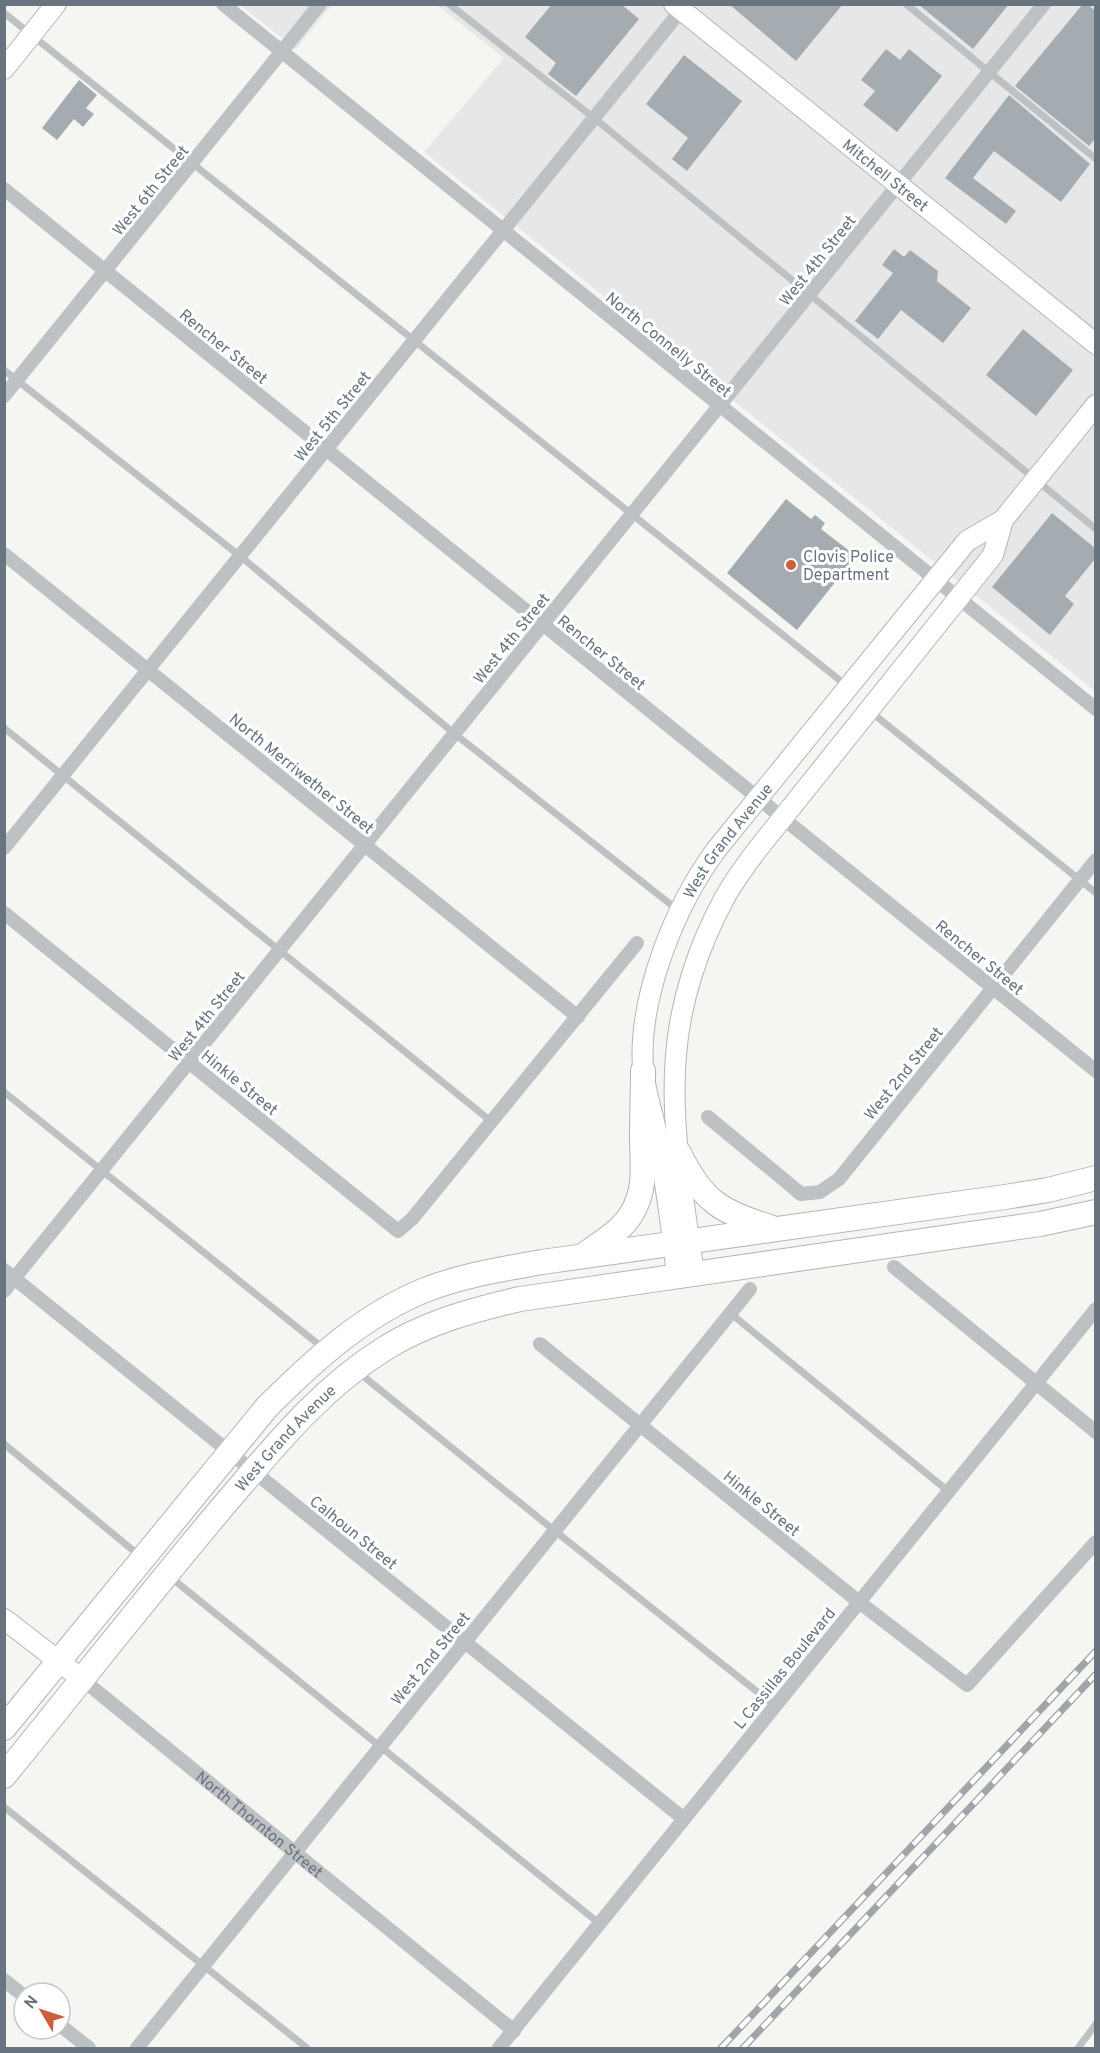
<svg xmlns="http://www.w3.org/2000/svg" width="1100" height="2053" viewBox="0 0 1100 2053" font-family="Overpass,sans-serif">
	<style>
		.built { fill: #e6e7e6 }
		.building { fill: #a5acb1 }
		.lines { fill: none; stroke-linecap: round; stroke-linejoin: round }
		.secondary-casing { stroke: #b2b6ba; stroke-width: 22 }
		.highway-casing { stroke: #b1b4b7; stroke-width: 26 }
		.lane { stroke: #bdc1c4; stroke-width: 7 }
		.street { stroke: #bdc1c4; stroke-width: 14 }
		.secondary { stroke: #fff; stroke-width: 20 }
		.highway { stroke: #fff; stroke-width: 24 }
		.rail-casing { stroke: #9fa5a9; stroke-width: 7 }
		.rail { stroke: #fff; stroke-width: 4.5; stroke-dasharray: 14; stroke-linecap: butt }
		.poi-dot { fill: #cc5f3c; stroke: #fff; stroke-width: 2 }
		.labels { text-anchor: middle; stroke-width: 6; stroke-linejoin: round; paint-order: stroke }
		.street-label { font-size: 16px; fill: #687580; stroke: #fff }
		.poi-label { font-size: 16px; fill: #687580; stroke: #fff; text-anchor: start }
	</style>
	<rect width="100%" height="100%" fill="#f5f5f2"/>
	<g class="built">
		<polygon points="240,5 332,5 296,49"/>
		<polygon points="437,5 1095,5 1095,691 424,152 504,58"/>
	</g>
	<g class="building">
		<polygon points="552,4 621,4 639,19 576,96 548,74 556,63 525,37"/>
		<polygon points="729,4 843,4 796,61"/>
		<polygon points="918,4 1009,4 973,49"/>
		<polygon points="1083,4 1088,4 1095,11 1095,139 1089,146 1015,86"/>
		<polygon points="886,49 900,60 909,49 942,76 897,132 863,105 875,91 861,80"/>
		<polygon points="684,55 742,101 687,171 672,159 688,138 646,104"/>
		<polygon points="79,80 97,95 86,108 94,114 83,127 74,119 57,140 42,128"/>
		<polygon points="1009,95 1090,164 1061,202 994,151 973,178 1016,211 1006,224 945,178"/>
		<polygon points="894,249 904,257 910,250 938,271 937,281 971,308 943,343 901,310 878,339 855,321 893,273 882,265"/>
		<polygon points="1023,329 1073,370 1036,416 986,375"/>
		<polygon points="786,499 811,519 815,515 825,523 821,529 856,556 797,630 727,573"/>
		<polygon points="1052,513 1095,548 1095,559 1065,596 1074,604 1050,635 992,587"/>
	</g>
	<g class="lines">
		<g class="secondary-casing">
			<g id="secondary">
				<path id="s2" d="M674,4L1096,344"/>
				<polyline points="4,69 56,4"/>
				<path d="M694,1273C684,1205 670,1124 676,1055C680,1002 698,947 724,899C733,882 745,866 757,850L993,555L1003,520"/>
				<path id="s3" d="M677,1276C672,1228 665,1179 656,1131C652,1110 644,1088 643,1068C638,997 675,906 716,850L967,541L1003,520L1096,405"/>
				<polyline points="4,1619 83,1680"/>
			</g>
		</g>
		<g class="highway-casing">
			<g id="highway">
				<path d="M679,1153C702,1201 721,1212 770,1227"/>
				<path d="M588,1252C604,1241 622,1230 632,1213C647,1188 642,1162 642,1136C642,1114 643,1092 643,1071"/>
				<path d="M4,1728L267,1407C313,1361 363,1315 425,1290C463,1275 503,1269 542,1262L1005,1197L1048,1190L1096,1178"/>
				<path id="s4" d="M4,1776C78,1685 150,1593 225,1504C274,1447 320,1389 384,1349C425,1323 472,1310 520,1299L1040,1224L1096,1212"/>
			</g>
		</g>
		<g class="lane">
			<polyline points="449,4 594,118 1096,529"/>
			<polyline points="906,4 1096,159"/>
			<polyline points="4,13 847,686"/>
			<polyline points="4,370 240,556 455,734 679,911"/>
			<polyline points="871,712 1096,893"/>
			<polyline points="4,728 492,1122"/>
			<polyline points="4,1092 323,1348"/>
			<polyline points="730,1313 948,1491"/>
			<polyline points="358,1372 555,1531 775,1706"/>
			<polyline points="4,1444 140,1556"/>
			<polyline points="169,1576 600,1924"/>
			<polyline points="4,1807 307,2048"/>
			<polyline points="1078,2048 1096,2024"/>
		</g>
		<g class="street">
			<polyline points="223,4 1096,709"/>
			<polyline points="4,189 1096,1071"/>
			<polyline points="4,396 320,4"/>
			<polyline points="4,554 578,1017"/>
			<polyline points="4,848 686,4"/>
			<polyline points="4,913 398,1231 412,1219 637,943"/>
			<polyline points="708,1117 801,1194 820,1192 839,1179 1096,860"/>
			<polyline points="894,1267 1096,1432"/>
			<polyline points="4,1270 684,1819"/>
			<polyline points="4,1291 1044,4"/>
			<polyline points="540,1344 859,1602 967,1685 1096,1542"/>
			<path id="s1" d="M83,1680L514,2031"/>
			<polyline points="4,1980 24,1996"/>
			<polyline points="60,2025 89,2048"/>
			<polyline points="137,2048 750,1289"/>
			<polyline points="499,2048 1096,1309"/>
		</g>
		<use href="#secondary" class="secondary"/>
		<use href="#highway" class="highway"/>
		<g class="rail-casing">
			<g id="rail">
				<polyline points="721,2048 1096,1651"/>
				<polyline points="743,2048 1096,1674"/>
			</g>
		</g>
		<use href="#rail" class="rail"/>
	</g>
	<circle class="poi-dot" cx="791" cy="565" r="6"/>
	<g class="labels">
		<g class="street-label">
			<text dy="6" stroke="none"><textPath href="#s2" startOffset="272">Mitchell Street</textPath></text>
			<text transform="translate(150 190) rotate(-51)" y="6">West 6th Street</text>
			<text transform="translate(817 260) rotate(-51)" y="6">West 4th Street</text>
			<text transform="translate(669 344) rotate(39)" y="6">North Connelly Street</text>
			<text transform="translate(224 346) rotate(39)" y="6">Rencher Street</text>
			<text transform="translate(332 416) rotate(-51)" y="6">West 5th Street</text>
			<text transform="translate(511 638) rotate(-51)" y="6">West 4th Street</text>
			<text transform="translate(602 652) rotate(39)" y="6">Rencher Street</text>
			<text transform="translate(302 773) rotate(39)" y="6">North Merriwether Street</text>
			<text dy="6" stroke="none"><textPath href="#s3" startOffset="459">West Grand Avenue</textPath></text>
			<text transform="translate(980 957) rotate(39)" y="6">Rencher Street</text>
			<text transform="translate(206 1016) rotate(-51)" y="6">West 4th Street</text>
			<text transform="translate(903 1073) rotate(-51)" y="6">West 2nd Street</text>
			<text transform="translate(240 1082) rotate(39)" y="6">Hinkle Street</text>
			<text dy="6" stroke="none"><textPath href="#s4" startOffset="440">West Grand Avenue</textPath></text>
			<text transform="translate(762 1503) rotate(39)" y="6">Hinkle Street</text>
			<text transform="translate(354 1532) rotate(39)" y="6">Calhoun Street</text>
			<text transform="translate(430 1658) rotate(-51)" y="6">West 2nd Street</text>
			<text transform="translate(784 1668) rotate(-51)" y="6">L Cassillas Boulevard</text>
			<text dy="6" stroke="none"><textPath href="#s1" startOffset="228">North Thornton Street</textPath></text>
		</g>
		<g class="poi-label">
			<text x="803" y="562">Clovis Police<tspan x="803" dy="18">Department</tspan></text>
		</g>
	</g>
	<rect width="1100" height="2053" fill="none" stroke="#687580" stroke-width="12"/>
	<g transform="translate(42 2011) rotate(309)"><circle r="28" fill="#ffffff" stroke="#c3c8cc" stroke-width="1.5"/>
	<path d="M0-4.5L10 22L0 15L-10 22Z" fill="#cc5f3c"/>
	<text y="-9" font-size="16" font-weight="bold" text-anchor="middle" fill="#687580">N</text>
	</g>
</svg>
